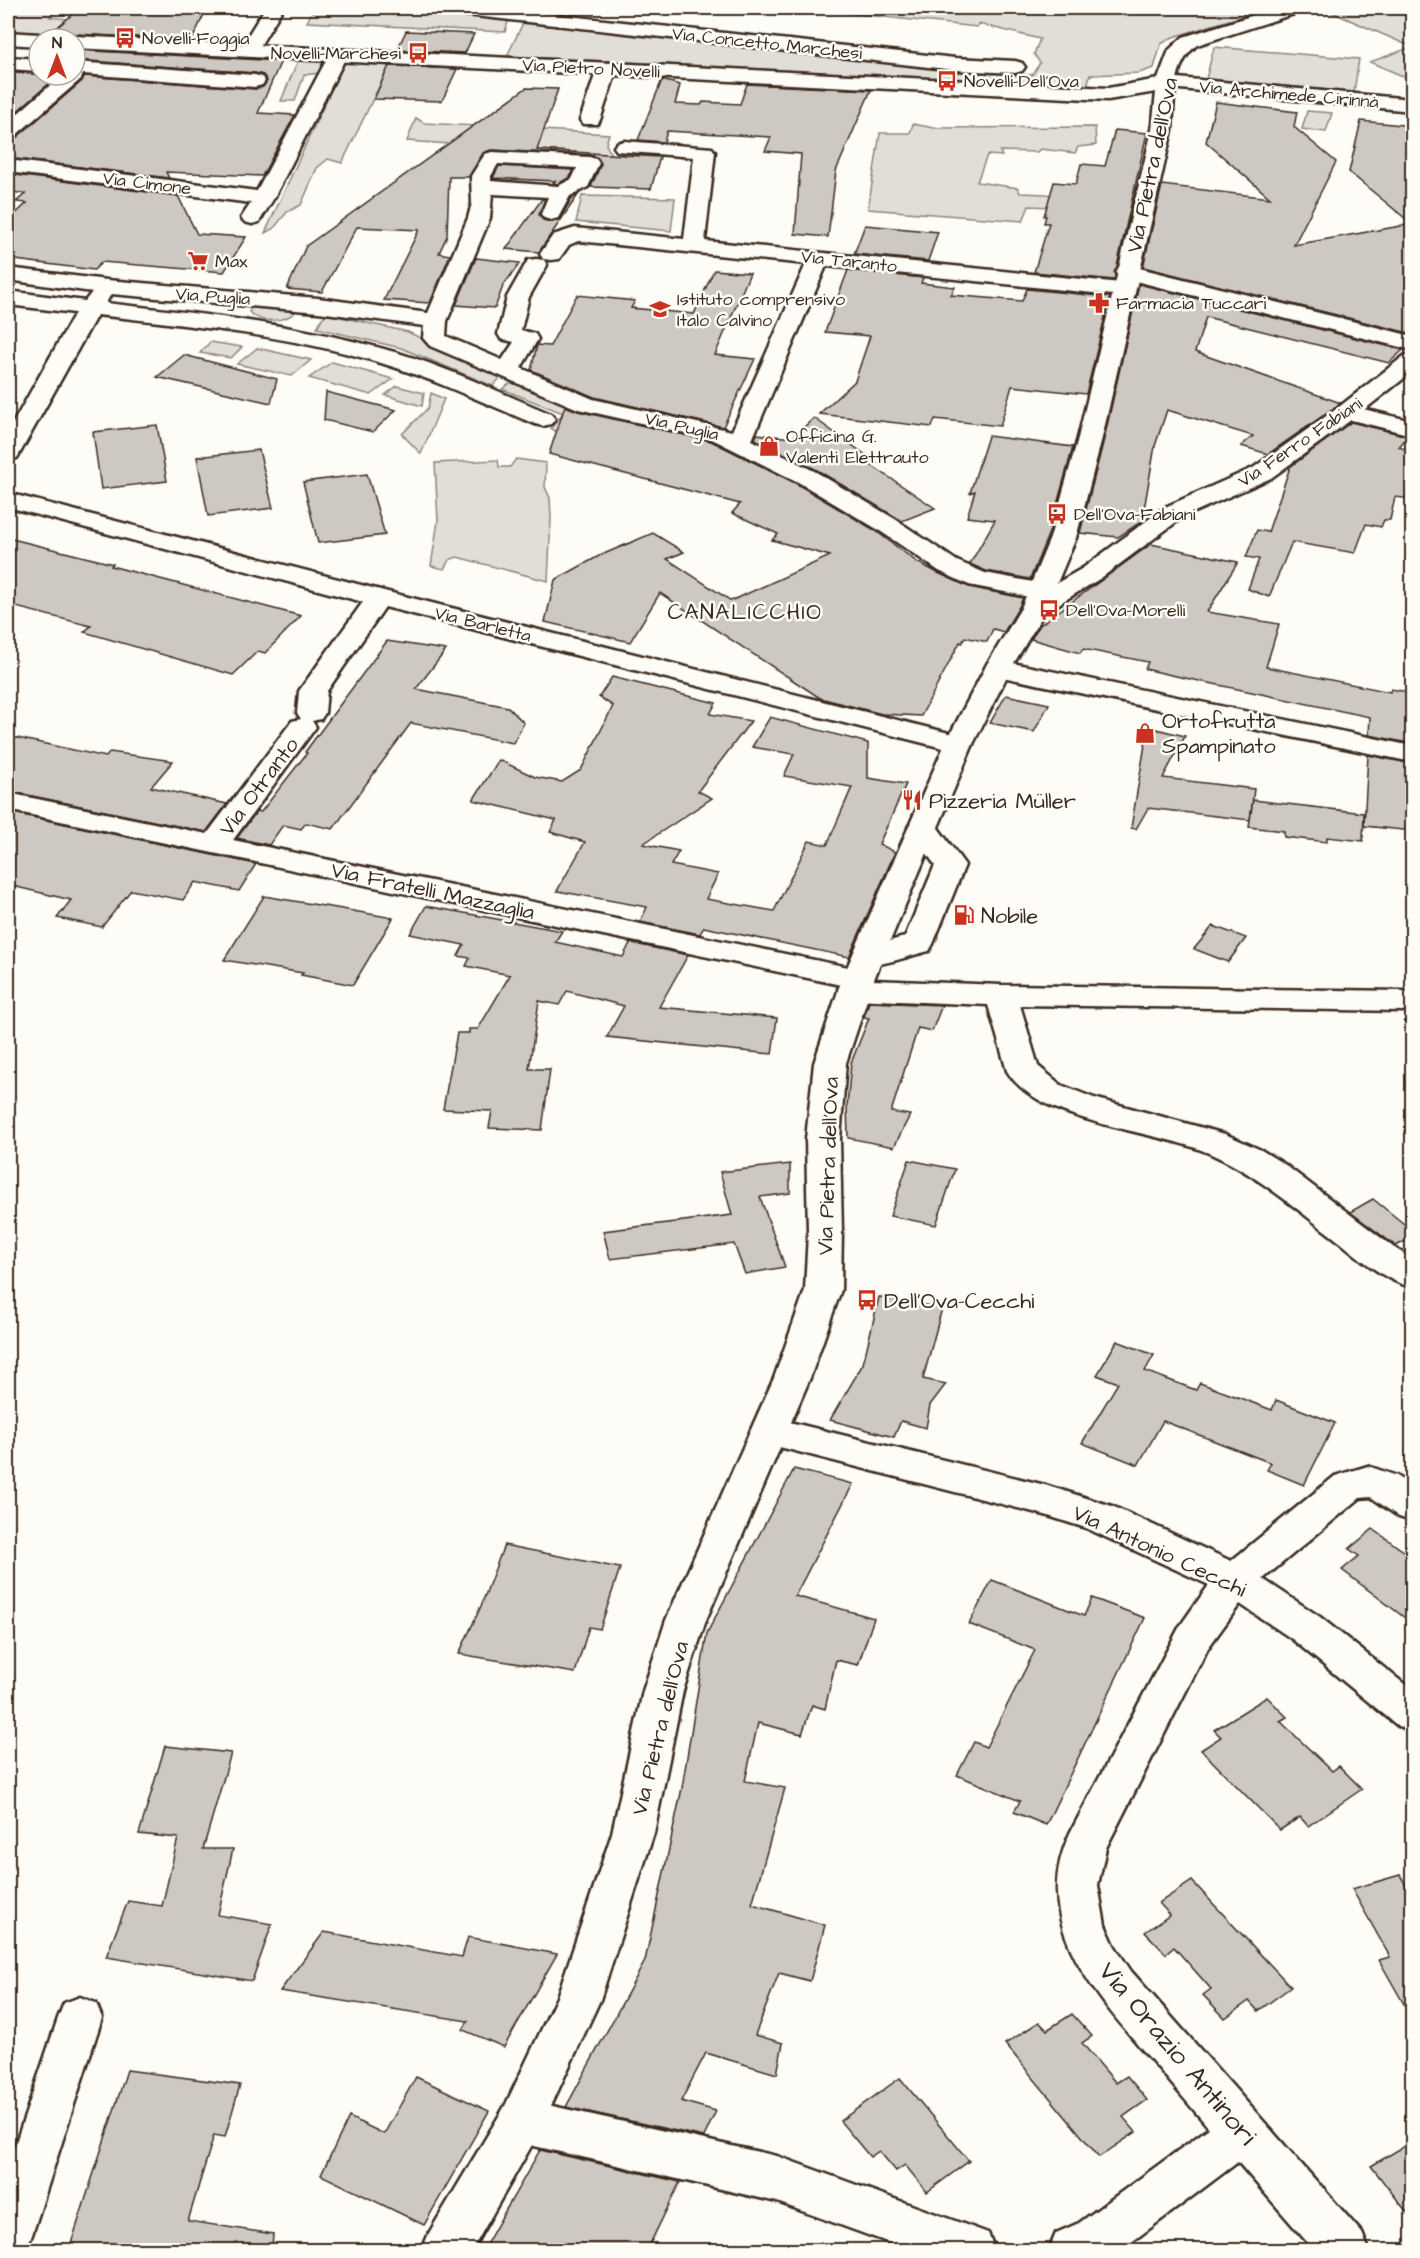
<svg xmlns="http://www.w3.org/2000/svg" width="1420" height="2258" viewBox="0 0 1420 2258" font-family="'Architects Daughter',sans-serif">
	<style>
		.green { fill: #e1ded7; stroke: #8e847a; stroke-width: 1.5 }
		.building { fill: #cdc8c2; stroke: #3b2a1e; stroke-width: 1.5 }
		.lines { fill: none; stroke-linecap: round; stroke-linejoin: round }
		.minor-casing { stroke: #3b2a1e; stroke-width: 5 }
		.major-casing { stroke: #3b2a1e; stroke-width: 5 }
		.minor { fill: #fdfcf7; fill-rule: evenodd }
		.major { fill: #fdfcf7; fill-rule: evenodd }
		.labels { text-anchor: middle; stroke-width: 5; stroke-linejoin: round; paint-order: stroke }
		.far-poi-label { font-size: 18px; fill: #3b2a1e; stroke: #fdfcf7; text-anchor: start }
		.far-street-label { font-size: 18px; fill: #3b2a1e; stroke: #fdfcf7 }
		.street-label { font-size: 22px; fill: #3b2a1e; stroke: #fdfcf7 }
		.far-quarter-label { font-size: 22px; letter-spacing: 1.5px; fill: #3b2a1e; stroke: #fdfcf7 }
		.poi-label { font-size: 22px; fill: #3b2a1e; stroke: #fdfcf7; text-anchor: start }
		.near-street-label { font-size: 27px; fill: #3b2a1e; stroke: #fdfcf7 }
	</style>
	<rect width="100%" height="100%" fill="#fdfcf7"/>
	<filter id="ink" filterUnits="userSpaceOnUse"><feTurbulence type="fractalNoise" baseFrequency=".0167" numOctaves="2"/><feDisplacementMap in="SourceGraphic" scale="12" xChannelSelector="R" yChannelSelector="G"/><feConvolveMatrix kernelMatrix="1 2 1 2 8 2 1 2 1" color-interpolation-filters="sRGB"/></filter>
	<g filter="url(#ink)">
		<g class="green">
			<polygon points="8,8 59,8 50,17 103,23 99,36 8,31"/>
			<polygon points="314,8 426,8 510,15 505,32 307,22"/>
			<polygon points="800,8 1269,8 1173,37 1161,44 1154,68 1139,73 1090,75 1087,86 507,56 524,21 956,71 1032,75 1040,63 1034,54 1040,39 979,24 977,27"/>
			<polygon points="1322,8 1412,8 1412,80 1370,62 1412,47"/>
			<polygon points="1214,47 1359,59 1354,92 1206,79"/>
			<polygon points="298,60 328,61 320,73 304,75 295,101 281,101"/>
			<polygon points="344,62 389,66 342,163 328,159 317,168 301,205 287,212 274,228 265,233"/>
			<polygon points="1307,111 1332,113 1326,132 1302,129"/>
			<polygon points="416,118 424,123 609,134 606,144 611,155 407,141"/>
			<polygon points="913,124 934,128 1095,127 1096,145 1078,147 1075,153 1040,149 1037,152 1000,151 1002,156 987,155 977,182 1018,188 1020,193 1046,194 1075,200 1074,208 1029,206 1023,221 868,209 880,133 910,133"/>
			<polygon points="582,196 675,198 671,231 576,222"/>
			<path d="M252,305L297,310C286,323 261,324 249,312Z"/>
			<polygon points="327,314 408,332 501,377 493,386 401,348 317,328 322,318"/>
			<polygon points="210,342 242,347 231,358 200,353"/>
			<polygon points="257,348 311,360 292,376 237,364"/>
			<polygon points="332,362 393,379 371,395 309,378"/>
			<polygon points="512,382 575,405 582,408 555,431 551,428 563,413 502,389"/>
			<polygon points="397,386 424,393 422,406 385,395"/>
			<polygon points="431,393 444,399 421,454 402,434 428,408"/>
			<polygon points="516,459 546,463 545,487 550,498 551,518 548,581 457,557 449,560 444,569 431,566 438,521 435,463 498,460 499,467 510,467"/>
		</g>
		<g class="building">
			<polygon points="80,8 207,8 192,40 75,34 66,39 50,39 47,36"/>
			<polygon points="406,31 474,34 465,53 397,50"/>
			<polygon points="75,50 281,61 258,113 295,115 262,176 166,172 169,178 8,158 8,140 16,138 82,81 84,76 255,89 263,87 267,81 263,75 255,73 75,60"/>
			<polygon points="389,66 457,69 442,101 374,99"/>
			<polygon points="8,71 39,75 59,75 8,119"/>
			<polygon points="662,80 680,85 675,104 701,105 703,102 740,104 747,84 871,90 836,171 828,237 795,234 801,154 765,151 771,137 667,131 664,142 638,140"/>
			<polygon points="526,88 558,89 537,150 660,157 651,189 591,187 601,164 598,158 590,155 491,150 483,153 469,177 449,177 447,236 439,253 450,255 430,303 384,300 419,230 357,227 322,292 287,289 306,246"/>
			<polygon points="1216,102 1297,112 1294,127 1336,162 1294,245 1412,224 1349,172 1361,121 1413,126 1413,334 1143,267 1162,185 1270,198 1206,142"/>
			<polygon points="1115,130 1147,133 1114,280 1034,272 1049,223 1044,223 1046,216 1044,216 1054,182 1076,184 1081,164 1105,166"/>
			<polygon points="499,166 574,170 570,177 558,184 553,183 555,181 493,178"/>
			<polygon points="8,174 178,196 197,234 246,237 224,272 102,262 94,270 8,259 8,221 27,203 16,202 25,194 8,191"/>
			<polygon points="578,195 539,252 506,249 542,199 545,199 539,215 543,220 552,222 560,219 572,198"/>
			<polygon points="865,225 938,232 928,261 854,254"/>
			<polygon points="476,258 520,263 503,286 495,308 456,305"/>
			<polygon points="714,270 750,273 715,355 755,359 723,427 594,397 531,370 537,345 550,346 577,295 635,301 631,308 694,314"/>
			<polygon points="848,270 923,278 921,283 955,287 951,295 1022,301 1027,289 1110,297 1086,394 1012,386 1000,426 935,419 932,427 819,414 855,381 870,336 825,332"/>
			<polygon points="1139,284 1403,350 1389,363 1206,317 1195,352 1341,403 1268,454 1241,446 1253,436 1167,410 1155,446 1142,521 1118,537 1080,533 1104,439"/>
			<polygon points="184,355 277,379 271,403 157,377"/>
			<polygon points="326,392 396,410 373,432 324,420"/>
			<polygon points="565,406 578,411 711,441 797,484 876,531 917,562 938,573 969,587 1023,598 1019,607 1004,632 993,629 987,642 965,637 962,643 960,642 921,716 882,714 820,698 660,593 630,642 545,622 555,580 599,556 653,533 684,552 667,559 731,601 830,556 772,540 778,534 732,513 740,504 549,454"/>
			<polygon points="814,418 877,463 871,465 935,508 902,521 817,470 755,439 757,434 792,438"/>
			<polygon points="1351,422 1408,436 1399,447 1413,452 1413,499 1395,497 1390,520 1384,520 1381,527 1366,524 1355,553 1292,542 1269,597 1248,589 1259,559 1246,557 1257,530 1268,532 1290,467"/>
			<polygon points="157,425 167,481 101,489 93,432"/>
			<polygon points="988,436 1073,447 1050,530 1030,579 986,571 970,564 995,520 967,517 975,491 970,493"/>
			<polygon points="259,450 273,508 208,516 197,457"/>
			<polygon points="367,474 385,535 318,543 303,482"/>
			<polygon points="8,538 113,564 111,566 301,616 265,653 258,651 233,675 84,632 91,626 8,605"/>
			<polygon points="1151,544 1238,562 1207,612 1279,624 1266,667 1390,692 1391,689 1413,693 1413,744 1369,735 1370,717 1171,675 1145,669 1148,662 1083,649 1080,653 1031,639 1040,625"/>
			<polygon points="387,641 446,650 416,689 508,707 524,723 513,743 411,723 333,829 306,823 301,829 283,825 269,845 237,838 257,811 261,812 307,753 305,752"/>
			<polygon points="612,677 716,703 710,714 751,721 698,791 712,798 643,844 679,851 671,865 718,874 706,899 774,911 809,841 827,845 852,787 784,776 794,754 752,747 770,717 868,743 868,778 906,784 879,844 895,852 849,957 704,927 700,934 640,922 647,907 557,891 585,842 550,832 556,820 473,800 499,760 535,777 562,782 581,770 613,706 599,697"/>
			<polygon points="1006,695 1049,704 1034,732 990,723"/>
			<polygon points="1148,727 1185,736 1163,778 1254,789 1250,820 1148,808 1136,829 1131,828"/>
			<polygon points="8,736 106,757 110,752 173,761 151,787 227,804 206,832 8,791"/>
			<polygon points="1368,755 1413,764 1413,831 1364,826"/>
			<polygon points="1253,800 1364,813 1363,841 1327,837 1327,842 1284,837 1284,831 1249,827"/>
			<polygon points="8,812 256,864 239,891 195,882 183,900 131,890 102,927 57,918 71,900 8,885"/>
			<polygon points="264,896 342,909 393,918 353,985 301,975 303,973 224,960"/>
			<polygon points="426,906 562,931 555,942 623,957 630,943 688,955 659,1007 777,1018 772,1054 607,1037 624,1006 567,991 559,1005 539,1001 529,1069 550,1069 542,1130 489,1128 492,1111 443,1109 457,1033 469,1033 469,1029 478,1029 510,975 466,966 470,958 458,956 464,945 410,934"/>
			<polygon points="1213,926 1246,938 1228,962 1194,949"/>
			<polygon points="869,1002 942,1005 932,1031 918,1028 891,1112 910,1115 894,1147 848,1138 847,1106 851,1063 869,1018 864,1017"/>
			<polygon points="909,1160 955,1169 936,1225 890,1216"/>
			<polygon points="790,1164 790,1193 760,1197 785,1267 745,1274 734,1244 610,1259 603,1231 732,1215 720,1172"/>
			<polygon points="1373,1199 1413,1231 1413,1237 1396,1246 1350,1212"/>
			<polygon points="879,1297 942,1308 923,1379 946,1384 930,1405 926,1428 901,1421 894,1437 830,1420 863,1364"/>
			<polygon points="1117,1341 1154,1355 1145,1371 1196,1390 1200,1383 1272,1410 1276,1400 1335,1423 1304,1485 1267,1470 1271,1463 1163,1421 1138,1465 1082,1443 1118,1383 1097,1375"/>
			<polygon points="794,1469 853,1484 795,1596 874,1618 858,1665 836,1660 825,1709 812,1705 802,1734 758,1723 745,1781 785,1788 752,1904 825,1925 810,1981 779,1973 755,2035 783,2043 777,2074 706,2053 681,2101 716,2111 704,2137 566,2107 645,1961 682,1788 707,1633"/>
			<polygon points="1373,1529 1413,1558 1413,1624 1342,1570 1359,1556 1349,1549"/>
			<polygon points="504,1545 620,1568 600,1629 589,1627 575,1673 459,1654 481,1606"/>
			<polygon points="992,1580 1084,1616 1092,1598 1145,1618 1046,1825 1014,1812 1020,1801 957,1775 974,1742 986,1747 1035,1650 969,1624"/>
			<polygon points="1267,1697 1287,1717 1280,1721 1332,1771 1339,1766 1362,1789 1308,1826 1300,1817 1280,1830 1201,1750 1221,1737 1214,1730"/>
			<polygon points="165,1746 231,1753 203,1849 233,1849 218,1915 272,1924 252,1981 106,1957 128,1901 162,1906 178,1838 139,1834"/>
			<polygon points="1400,1875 1413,1896 1413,2020 1379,1960 1390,1957 1352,1889"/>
			<polygon points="1192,1881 1291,1987 1258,2011 1249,2001 1225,2018 1203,1995 1211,1989 1174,1947 1166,1954 1145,1932 1170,1915 1159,1903"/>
			<polygon points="324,1932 462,1957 468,1937 557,1954 504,2047 463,2030 468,2021 280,1991"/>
			<polygon points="1072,2014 1092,2036 1082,2043 1116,2083 1127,2076 1147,2100 1123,2117 1136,2132 1099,2157 1005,2044 1039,2022 1047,2030"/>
			<polygon points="127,2070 240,2085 225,2137 214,2135 188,2221 273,2234 272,2250 69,2250"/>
			<polygon points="416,2077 489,2111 424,2225 321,2175 349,2117 384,2134"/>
			<polygon points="900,2078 969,2161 927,2192 905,2165 896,2171 879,2151 870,2157 840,2121"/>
			<polygon points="1413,2141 1413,2220 1371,2166"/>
			<polygon points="540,2150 680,2182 647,2250 483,2250"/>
		</g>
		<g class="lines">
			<g class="minor-casing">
				<g id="minor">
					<polygon points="265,8 283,8 255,54 241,54 239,50"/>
					<polygon points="439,8 493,8 955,58 1015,61 1022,63 1025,67 1022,71 1015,73 955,70 448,13 442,12"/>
					<polygon points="338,49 345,51 347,55 274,198 259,222 252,224 245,222 241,218 251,203 8,172 8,160 257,191 329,55 331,51"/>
					<polygon points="8,57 39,59 39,71 8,69"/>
					<polygon points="75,62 255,75 262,77 265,81 262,85 255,87 83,74 81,79 15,136 8,138 8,122 62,75 75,75"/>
					<polygon points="607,63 614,65 617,69 600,120 597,124 583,124 580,120 597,69 600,65"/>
					<polygon points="1166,77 1412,99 1412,111 1159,87 1156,83 1159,79"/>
					<path d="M624,141L712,148L715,152L705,241L1131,284L1134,289L1131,294L1123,296L826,266L752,440L816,472L895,519L957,561L985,573L1049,585L1053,591L1049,597L1040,599L969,585L939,571L877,529L798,482L712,439L578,409L430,346L423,338L424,326L318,312L111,294L106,303C204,314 304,325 398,353C451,369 501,393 551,414L555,419L551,424L543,426L535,424C484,403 434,379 381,363C289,335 192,326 97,315L20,453L17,458L8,460V432L75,313L8,305V291L85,301L92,292L8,280V268L107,280L318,298L428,313L468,218L472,203L471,176L485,154L492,152L589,157L596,159L599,163L588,187L570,196L558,218L551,220L544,218L541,214L548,197L492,194L490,218L447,321L446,336L502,360L514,342L501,339L498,334L507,297L528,260L536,259L544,260L547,265L529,297L521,330L535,334L538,339L521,368L593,399L732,431L806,264L578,241L569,245L559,259L551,260L543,259L540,254L553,235L575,228L684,239L694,157L617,151L614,147L617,143ZM498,164L577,168L572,179L558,186L491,181V176Z"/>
					<polygon points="1127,265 1412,336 1412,350 1119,277 1116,272 1119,267"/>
					<polygon points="1347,405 1412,421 1412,435 1339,417 1335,412 1339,407"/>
					<path d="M8,493L388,592L969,738L973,744L969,750L959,752L385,607L327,691L325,713L321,719L312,721L316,727L233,840L858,969L869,972L873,980L1001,985L1402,991L1412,994V1008L1402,1011L1020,1005L1038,1066L1061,1085L1094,1098L1225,1134L1261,1150L1284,1164L1393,1247L1412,1259V1287C1384,1281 1359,1257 1336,1239C1295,1208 1258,1175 1211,1154C1155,1129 1040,1125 1007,1071L988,1005L854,999L843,996L838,989L841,985L8,810V793L207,834L292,721L301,719L297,713L299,691L363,602L8,507Z"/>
					<polygon points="998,660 1412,746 1412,762 988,674 985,668 988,662"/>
					<path d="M923,818L933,821L965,865L933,944L929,951C907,956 879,969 857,963L853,956L857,949L905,937L935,865L908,827L913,821Z"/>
					<path d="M769,1417L1045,1485L1112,1506L1231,1561L1335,1476L1368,1466L1397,1476L1412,1486V1521L1399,1517L1371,1497L1360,1498L1263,1579L1320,1617L1412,1690V1731L1398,1726L1292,1639L1240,1604L1208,1648L1106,1848L1098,1885L1105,1925L1114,1945L1131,1971L1362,2233L1369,2250H1314L1238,2162L1121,2250H1049L1056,2233L1079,2223L1209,2128C1186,2101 1164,2074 1141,2048C1089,1987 1030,1917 1070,1833L1180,1626L1209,1585L1086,1528L1045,1515L756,1441L751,1431L756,1421Z"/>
					<polygon points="80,1997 96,2003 102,2018 32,2235 25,2250 8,2250 8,2166 58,2018 64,2003"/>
					<polygon points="521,2099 777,2156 988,2233 995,2250 909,2250 777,2202 521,2143 505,2136 498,2121 505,2106"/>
				</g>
			</g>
			<g class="major-casing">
				<g id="major">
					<path d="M1277,8H1303L1300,12L1197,45C1172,64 1174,102 1172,130L1102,438L1076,538L1057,583L1083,568L1165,507L1253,468L1339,407L1404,356L1412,354V372L1355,417L1271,478L1183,517L1101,578L1044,613L1011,668L973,744L874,979L846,1063L840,1139L842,1232L841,1290L810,1378L706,1620L683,1691L654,1833L600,2000L537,2136L472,2250H422L429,2233L505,2106L557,1997L612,1833L643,1691L666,1620L774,1378L805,1290L808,1232L806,1139L814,1063L842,979L945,744L985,668L1021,608L1050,538L1078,438L1152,130L1156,92L1108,100L75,48V39H68L75,36L1108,88L1158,79L1169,50L1183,37Z"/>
					<polygon points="8,32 39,34 48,39 39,39 39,46 8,44"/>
				</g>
			</g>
			<use href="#minor" class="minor"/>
			<use href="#major" class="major"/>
		</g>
	</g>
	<defs>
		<g id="bus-bare" transform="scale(1.62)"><path d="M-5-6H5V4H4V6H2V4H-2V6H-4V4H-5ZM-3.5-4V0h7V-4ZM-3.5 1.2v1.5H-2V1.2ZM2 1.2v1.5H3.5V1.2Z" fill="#c8321e" stroke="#fdfcf7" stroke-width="2.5" paint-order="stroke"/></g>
		<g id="supermarket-bare" transform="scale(1.62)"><path d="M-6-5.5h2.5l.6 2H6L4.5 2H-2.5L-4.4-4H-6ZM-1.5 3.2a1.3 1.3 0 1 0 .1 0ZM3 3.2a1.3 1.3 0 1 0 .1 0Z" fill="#c8321e" stroke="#fdfcf7" stroke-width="2.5" paint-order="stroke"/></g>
		<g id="pharmacy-bare" transform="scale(1.62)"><path d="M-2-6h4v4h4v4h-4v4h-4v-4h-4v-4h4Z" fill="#c8321e" stroke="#fdfcf7" stroke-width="2.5" paint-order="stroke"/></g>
		<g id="school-bare" transform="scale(1.62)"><path d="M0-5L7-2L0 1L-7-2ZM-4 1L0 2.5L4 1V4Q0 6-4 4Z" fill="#c8321e" stroke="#fdfcf7" stroke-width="2.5" paint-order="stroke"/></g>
		<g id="shop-bare" transform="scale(1.62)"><path d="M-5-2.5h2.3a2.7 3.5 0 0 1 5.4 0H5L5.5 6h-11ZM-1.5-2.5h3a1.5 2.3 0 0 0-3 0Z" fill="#c8321e" stroke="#fdfcf7" stroke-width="2.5" paint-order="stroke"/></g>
		<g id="restaurant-bare" transform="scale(1.62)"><path d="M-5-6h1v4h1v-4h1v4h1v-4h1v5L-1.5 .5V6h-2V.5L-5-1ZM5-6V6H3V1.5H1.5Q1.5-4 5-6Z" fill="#c8321e" stroke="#fdfcf7" stroke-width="2.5" paint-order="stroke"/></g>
		<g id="fuel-bare" transform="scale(1.62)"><path d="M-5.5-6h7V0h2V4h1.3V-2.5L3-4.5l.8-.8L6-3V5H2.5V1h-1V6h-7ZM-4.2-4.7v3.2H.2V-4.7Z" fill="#c8321e" stroke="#fdfcf7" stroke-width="2.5" paint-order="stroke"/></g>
	</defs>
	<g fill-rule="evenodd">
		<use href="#bus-bare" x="125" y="38"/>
		<use href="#bus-bare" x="418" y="53"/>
		<use href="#bus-bare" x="947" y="81"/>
		<use href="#supermarket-bare" x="198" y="261"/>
		<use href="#pharmacy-bare" x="1099" y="303"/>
		<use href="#school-bare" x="660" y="309"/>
		<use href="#shop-bare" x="769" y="446"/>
		<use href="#bus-bare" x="1057" y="514"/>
		<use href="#bus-bare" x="1049" y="610"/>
		<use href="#shop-bare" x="1145" y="733"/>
		<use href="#restaurant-bare" x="912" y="800"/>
		<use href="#fuel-bare" x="964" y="915"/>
		<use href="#bus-bare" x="867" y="1300"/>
	</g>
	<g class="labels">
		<g class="far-poi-label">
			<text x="142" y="44">Novelli-Foggia</text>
			<text x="401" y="59" text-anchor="end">Novelli-Marchesi</text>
			<text x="964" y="87">Novelli-Dell'Ova</text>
			<text x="215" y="267">Max</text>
			<text x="677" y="305">Istituto comprensivo<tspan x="677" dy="21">Italo Calvino</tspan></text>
			<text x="1116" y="309">Farmacia Tuccari</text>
			<text x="786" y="442">Officina G.<tspan x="786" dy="21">Valenti Elettrauto</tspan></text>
			<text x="1074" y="520">Dell'Ova-Fabiani</text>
			<text x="1066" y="616">Dell'Ova-Morelli</text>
		</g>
		<g class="far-street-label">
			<text transform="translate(767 43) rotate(6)" y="6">Via Concetto Marchesi</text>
			<text transform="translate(591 68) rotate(3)" y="6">Via Pietro Novelli</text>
			<text transform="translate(1289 94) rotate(5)" y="6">Via Archimede Cirinnà</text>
			<text transform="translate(147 183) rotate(7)" y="6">Via Cimone</text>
			<text transform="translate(849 261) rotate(6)" y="6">Via Taranto</text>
			<text transform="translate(213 296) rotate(4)" y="6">Via Puglia</text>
			<text transform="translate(682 426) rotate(13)" y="6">Via Puglia</text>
			<text transform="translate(1300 442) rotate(-34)" y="6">Via Ferro Fabiani</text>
			<text transform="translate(483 624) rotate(14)" y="6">Via Barletta</text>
		</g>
		<g class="street-label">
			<text transform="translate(1151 165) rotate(-78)" y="8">Via Pietra dell'Ova</text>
			<text transform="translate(258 786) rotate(-53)" y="8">Via Otranto</text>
			<text transform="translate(433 890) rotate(12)" y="8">Via Fratelli Mazzaglia</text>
			<text transform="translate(827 1166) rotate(-88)" y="8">Via Pietra dell'Ova</text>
			<text transform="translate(1160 1550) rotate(25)" y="8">Via Antonio Cecchi</text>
			<text transform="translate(659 1728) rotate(-76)" y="8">Via Pietra dell'Ova</text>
		</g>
		<g class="far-quarter-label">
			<text x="745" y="619">CANALICCHIO</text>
		</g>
		<g class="poi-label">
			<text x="1162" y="728">Ortofrutta<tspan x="1162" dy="25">Spampinato</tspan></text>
			<text x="929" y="808">Pizzeria Müller</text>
			<text x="981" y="923">Nobile</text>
			<text x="884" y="1308">Dell'Ova-Cecchi</text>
		</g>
		<g class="near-street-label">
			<text transform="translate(1178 2053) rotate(50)" y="9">Via Orazio Antinori</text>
		</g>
	</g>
	<rect width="1420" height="2258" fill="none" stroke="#fdfcf7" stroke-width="30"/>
	<rect x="15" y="15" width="1390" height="2228" fill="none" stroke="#3b2a1e" stroke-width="2" filter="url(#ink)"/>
	<g transform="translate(57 57)"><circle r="28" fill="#fdfcf7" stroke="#afa8a0" stroke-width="1.5"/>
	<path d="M0-4.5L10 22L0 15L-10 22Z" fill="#c8321e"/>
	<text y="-9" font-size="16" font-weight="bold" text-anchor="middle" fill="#3b2a1e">N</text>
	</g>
</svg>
